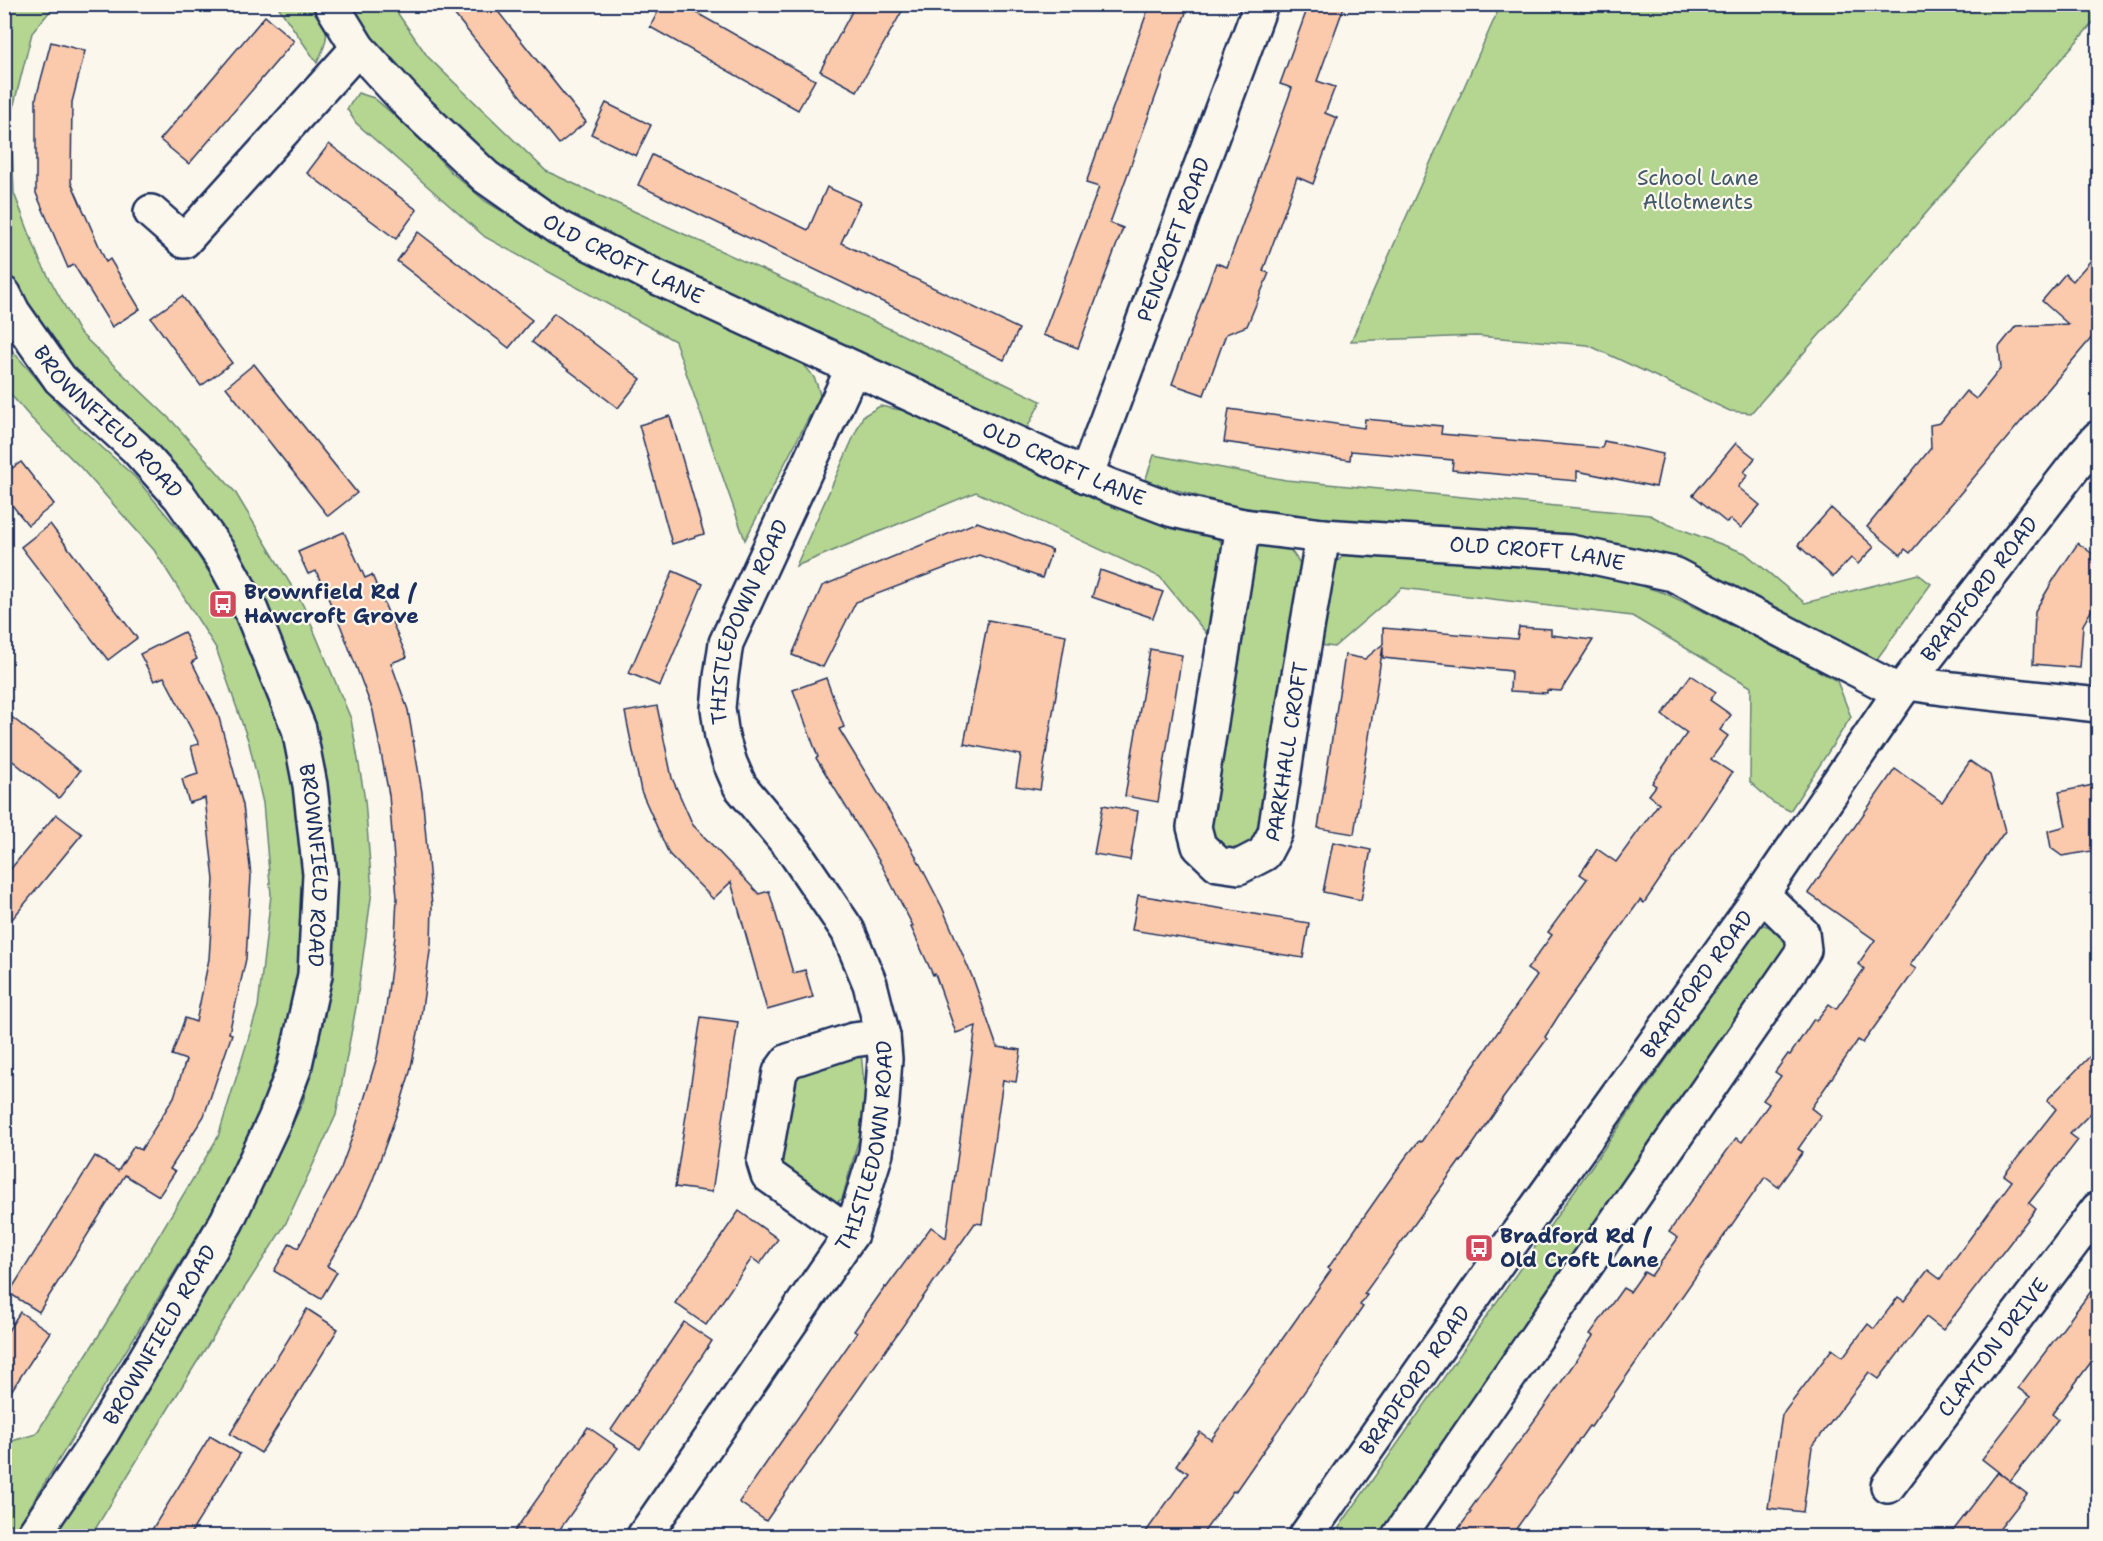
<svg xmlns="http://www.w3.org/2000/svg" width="2103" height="1541" viewBox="0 0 2103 1541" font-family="'Shantell Sans',sans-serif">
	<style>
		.green { fill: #b4d690; stroke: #688277; stroke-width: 1.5 }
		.building { fill: #fbc9ab; stroke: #1b2f5e; stroke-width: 1.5 }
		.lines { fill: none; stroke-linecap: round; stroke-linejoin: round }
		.minor-casing { stroke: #1b2f5e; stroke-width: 38 }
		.major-casing { stroke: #1b2f5e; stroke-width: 38 }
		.minor { stroke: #fbf7ec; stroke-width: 33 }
		.major { stroke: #fbf7ec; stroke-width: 33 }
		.labels { text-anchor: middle; stroke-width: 4.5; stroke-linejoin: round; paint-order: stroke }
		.park-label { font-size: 21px; fill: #41596a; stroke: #fbf7ec }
		.street-label { font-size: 21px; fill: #1b2f5e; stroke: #fbf7ec }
		.poi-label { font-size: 21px; font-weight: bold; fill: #1b2f5e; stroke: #fbf7ec; text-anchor: start }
	</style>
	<rect width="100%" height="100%" fill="#fbf7ec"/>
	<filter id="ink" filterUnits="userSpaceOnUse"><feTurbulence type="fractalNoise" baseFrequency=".0167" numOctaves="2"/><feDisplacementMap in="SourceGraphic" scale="12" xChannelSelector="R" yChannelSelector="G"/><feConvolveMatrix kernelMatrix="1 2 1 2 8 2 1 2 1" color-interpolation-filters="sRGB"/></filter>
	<g filter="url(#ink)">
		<g class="green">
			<polygon points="1501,4 2098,4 2098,17 1751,413 1730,411 1588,345 1476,336 1351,341"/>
			<polygon points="10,5 55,5 32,33 11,116 14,193 40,261 79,332 173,422 235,492 303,605 351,719 365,800 372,891 356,1007 336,1115 285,1225 195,1365 91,1536 51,1536 243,1228 303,1102 325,1016 333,889 326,771 308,706 267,606 25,312 5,261 4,20"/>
			<path d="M277,5H315C330,30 330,37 317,63Z"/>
			<polygon points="343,5 392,5 428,57 546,171 846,308 1041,401 1025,432 603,235 540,200 435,115"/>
			<path d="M358,93L374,98L416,134L451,172L485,201L579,258L800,362C812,372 817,380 820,396L745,540L675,341L485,237L356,123L347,109Z"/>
			<polygon points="4,341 75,423 135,477 189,542 230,604 273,697 295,792 305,865 295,998 257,1127 212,1211 12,1536 5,1536 5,1443 36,1434 99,1335 218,1137 258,1007 271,895 263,803 249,743 216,648 154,550 81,468 31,418 5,388"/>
			<polygon points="880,406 906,411 1009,461 1116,507 1210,533 1221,542 1226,556 1207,634 1160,577 976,492 796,566 863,416"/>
			<polygon points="1154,455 1286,480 1650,515 1667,524 1745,553 1805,603 1918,574 1931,584 1877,659 1853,656 1726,586 1366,524 1233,506 1145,481"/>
			<polygon points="1259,545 1287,545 1302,566 1260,841 1225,855 1204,831 1247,560"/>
			<polygon points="1347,552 1526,562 1595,572 1665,593 1768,643 1837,681 1851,717 1790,811 1772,802 1750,782 1751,687 1632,616 1402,588 1334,647 1313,644 1326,573"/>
			<polygon points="1761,924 1784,932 1790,945 1378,1536 1333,1536"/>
			<polygon points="861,1053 865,1092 860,1135 842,1199 834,1204 775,1166 791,1079 802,1071"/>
		</g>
		<g class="building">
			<polygon points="446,4 492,4 586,122 559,144"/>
			<polygon points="662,4 681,4 815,80 798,110 650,27"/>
			<polygon points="856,4 906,4 857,91 820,71"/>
			<polygon points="1150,4 1189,4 1110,223 1123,228 1078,348 1043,335 1099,187 1086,183"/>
			<polygon points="1309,4 1345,4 1317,81 1335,87 1325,113 1337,118 1313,184 1297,177 1263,271 1269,273 1247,326 1226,334 1204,395 1172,384 1216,263 1227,267 1292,88 1280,84"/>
			<polygon points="265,16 294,41 189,164 160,140"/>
			<polygon points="51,42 85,51 72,102 71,182 106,262 110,259 140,309 112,327 74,265 68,268 36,193 36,98"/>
			<polygon points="606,103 651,125 636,156 591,134"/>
			<polygon points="329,144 417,210 396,239 307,173"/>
			<polygon points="652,155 808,230 827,187 860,202 841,243 1019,329 1004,360 638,185"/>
			<polygon points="418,232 532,320 509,348 397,261"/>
			<polygon points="2098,252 2098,321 2091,331 2094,335 1910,553 1905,549 1901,555 1867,527 1931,448 1930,425 1940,423 1966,391 1976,399 2001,368 1999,347 2016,326 2068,324 2042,301 2065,274 2073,281"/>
			<polygon points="182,296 232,363 201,386 151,318"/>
			<polygon points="554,313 641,379 618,408 532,342"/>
			<polygon points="254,364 357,493 328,516 226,387"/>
			<polygon points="1229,409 1364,428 1365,419 1442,426 1441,434 1602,448 1604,441 1663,454 1656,487 1577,471 1577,481 1452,470 1453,460 1351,451 1350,460 1224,442"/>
			<polygon points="670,416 704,534 672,544 639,425"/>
			<polygon points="1736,443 1755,458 1744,472 1748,475 1738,487 1760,505 1741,528 1730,519 1727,523 1693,495"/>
			<polygon points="21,462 54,504 28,525 4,495 4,474"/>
			<polygon points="1831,508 1874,547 1858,564 1851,558 1833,577 1798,545"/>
			<polygon points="977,522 1052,550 1042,578 979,555 856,602 823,667 792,655 822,586"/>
			<polygon points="50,524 137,638 108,660 21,547"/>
			<polygon points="344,532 365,578 372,575 407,657 391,663 408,710 422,792 432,906 431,944 420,1023 410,1072 401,1102 372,1182 356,1218 327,1266 337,1272 321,1299 274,1271 290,1243 298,1248 341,1168 355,1129 377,1057 386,1008 395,936 397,898 389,795 373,711 341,627 316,571 308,574 298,552"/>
			<polygon points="2078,543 2098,558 2098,599 2083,625 2080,668 2033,664 2035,611 2054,579"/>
			<polygon points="1100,570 1163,592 1153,618 1092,597"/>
			<polygon points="673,571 703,584 660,686 629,673"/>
			<polygon points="988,620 1066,635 1040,790 1016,786 1021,755 964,744"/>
			<polygon points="1519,627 1551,629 1551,635 1593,640 1561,691 1547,690 1547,693 1510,691 1511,671 1383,658 1383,646 1354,834 1318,828 1345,655 1365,659 1383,644 1383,628 1517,639"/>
			<polygon points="184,632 197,659 192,662 218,714 243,805 251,876 246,959 229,1033 232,1034 204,1116 170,1169 175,1172 159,1196 125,1175 39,1312 9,1293 95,1156 118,1171 134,1146 141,1150 174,1097 186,1060 172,1055 185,1018 196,1022 209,959 214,880 205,798 189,803 182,779 198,774 191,746 199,744 164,677 154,681 140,654"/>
			<polygon points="1150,649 1182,655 1158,802 1125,796"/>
			<polygon points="1691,675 1716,692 1710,700 1731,715 1720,730 1728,736 1711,759 1732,773 1644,903 1640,900 1566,1004 1545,1037 1547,1039 1501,1101 1502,1102 1461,1162 1460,1161 1364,1294 1367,1295 1360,1305 1363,1307 1235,1492 1233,1491 1201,1536 1143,1536 1188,1473 1176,1465 1200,1432 1211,1440 1331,1270 1328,1268 1405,1158 1419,1141 1421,1142 1537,976 1527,969 1552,935 1548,932 1587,879 1580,874 1597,849 1616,862 1659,803 1649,795 1656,786 1652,783 1687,733 1662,715"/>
			<polygon points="826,678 844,727 839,729 911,847 942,907 974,981 997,1047 1021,1050 1016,1082 1003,1080 982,1224 975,1223 766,1521 739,1502 857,1333 854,1331 885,1287 886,1288 931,1227 946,1238 976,1026 956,1033 935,974 933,975 911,927 913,926 881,864 816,758 818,757 793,690"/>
			<polygon points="657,706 672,778 693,825 759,894 769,891 793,973 805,970 813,997 767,1010 731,882 713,899 669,854 641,791 625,712"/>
			<polygon points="4,711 80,771 59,798 4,754"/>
			<polygon points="1970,761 1990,775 2005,831 1910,965 1916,969 1863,1043 1858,1040 1811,1108 1821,1116 1798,1149 1803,1152 1778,1187 1765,1177 1591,1427 1589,1426 1511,1536 1453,1536 1471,1512 1469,1511 1544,1407 1593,1336 1590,1334 1623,1288 1630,1292 1644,1272 1651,1276 1678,1238 1669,1232 1736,1138 1742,1142 1769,1104 1763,1100 1781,1076 1775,1072 1788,1054 1790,1055 1814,1019 1816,1021 1829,1004 1836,1009 1864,969 1858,964 1875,940 1808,893 1895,769 1942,802"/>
			<polygon points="2098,784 2098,833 2094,834 2098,850 2062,856 2051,848 2048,831 2066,826 2059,792"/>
			<polygon points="1103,805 1138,811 1130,860 1094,854"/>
			<polygon points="56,814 82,834 4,929 4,877"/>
			<polygon points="1333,842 1371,850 1361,900 1323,892"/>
			<polygon points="1138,895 1309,923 1303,958 1132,930"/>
			<polygon points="701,1017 738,1022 712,1192 675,1187"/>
			<polygon points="2098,1048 2098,1106 2070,1134 2078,1140 2029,1203 2036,1209 1943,1330 1926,1317 1879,1379 1869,1372 1812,1447 1803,1512 1768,1508 1782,1415 1832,1349 1843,1357 1868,1324 1874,1329 1898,1297 1904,1301 1928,1270 1940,1279 2012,1181 2004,1175 2056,1109 2047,1100"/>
			<polygon points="739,1211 778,1239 760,1264 752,1258 706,1325 675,1303"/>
			<polygon points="2098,1282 2098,1353 2052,1414 2058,1419 2010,1481 1982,1459 2030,1397 2018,1388"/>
			<polygon points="307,1309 338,1329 261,1453 230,1434"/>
			<polygon points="20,1312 50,1332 4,1402 4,1337"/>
			<polygon points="684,1322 712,1341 640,1449 611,1430"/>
			<polygon points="588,1427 618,1448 555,1536 511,1536"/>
			<polygon points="210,1436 240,1454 189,1536 148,1536"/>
			<polygon points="1998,1472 2027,1494 1994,1536 1949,1536"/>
		</g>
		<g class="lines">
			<g class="minor-casing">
				<g id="minor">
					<path id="s1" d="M331,4L358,48L411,106L486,177L557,227L648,273L1107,485L1173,510L1243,526L1323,536L1570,552L1673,574L1900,692"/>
					<polyline points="151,212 184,241 358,48"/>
					<path id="s2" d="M4,294L13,312L60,379L136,448L180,497L223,559L250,608L299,729L310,785L320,874L315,975L294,1069L275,1119L227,1221L97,1441L33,1536"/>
					<path id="s3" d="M1086,476L1261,4"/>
					<path id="s4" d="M1243,526L1194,827L1199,846L1218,864L1239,867L1264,854L1275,833L1296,692L1323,536"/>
					<polyline points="1908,683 1943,688 2098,705"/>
					<polyline points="851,1234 768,1175 764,1162 780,1072 788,1061 853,1040 883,1036"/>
					<path id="s5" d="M1888,1486L2098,1209"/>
					<path id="s6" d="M644,1536L851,1234L876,1153L882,1102L885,1059L883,1036L870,984L848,931L794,851L740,786L730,763L722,737L718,708L721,677L726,643L853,368"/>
					<polyline points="1399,1536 1804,950 1802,933 1762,894"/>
				</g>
			</g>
			<g class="major-casing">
				<g id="major">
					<path id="s7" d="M1306,1536L1511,1243L1762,894L1900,692L2084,454L2098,438"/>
				</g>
			</g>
			<use href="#minor" class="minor"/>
			<use href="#major" class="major"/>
		</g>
	</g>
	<defs>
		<g id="bus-square" transform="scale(1.5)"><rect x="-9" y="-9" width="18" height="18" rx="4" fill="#d1495b" stroke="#fbf7ec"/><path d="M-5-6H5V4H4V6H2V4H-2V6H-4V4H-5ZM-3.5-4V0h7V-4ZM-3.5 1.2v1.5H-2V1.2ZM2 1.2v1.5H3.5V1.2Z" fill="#fff"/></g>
	</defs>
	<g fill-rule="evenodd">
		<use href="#bus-square" x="223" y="604"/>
		<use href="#bus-square" x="1479" y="1248"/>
	</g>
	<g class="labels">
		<g class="park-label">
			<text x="1698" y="185">School Lane<tspan x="1698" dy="24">Allotments</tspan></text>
		</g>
		<g class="street-label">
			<text dy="7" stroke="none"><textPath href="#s3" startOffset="252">PENCROFT ROAD</textPath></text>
			<text dy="7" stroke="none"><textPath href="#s1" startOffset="394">OLD CROFT LANE</textPath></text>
			<text dy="7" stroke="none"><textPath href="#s2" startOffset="166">BROWNFIELD ROAD</textPath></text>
			<text dy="7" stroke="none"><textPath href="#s1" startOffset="880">OLD CROFT LANE</textPath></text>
			<text dy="7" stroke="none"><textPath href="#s1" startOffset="1366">OLD CROFT LANE</textPath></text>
			<text dy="7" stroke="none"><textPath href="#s7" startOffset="1162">BRADFORD ROAD</textPath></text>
			<text dy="7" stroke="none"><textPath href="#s6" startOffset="1034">THISTLEDOWN ROAD</textPath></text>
			<text dy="7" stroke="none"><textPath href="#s4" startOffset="506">PARKHALL CROFT</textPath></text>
			<text dy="7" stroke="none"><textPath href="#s2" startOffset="670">BROWNFIELD ROAD</textPath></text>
			<text dy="7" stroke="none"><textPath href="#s7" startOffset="676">BRADFORD ROAD</textPath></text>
			<text dy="7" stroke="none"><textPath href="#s6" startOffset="456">THISTLEDOWN ROAD</textPath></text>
			<text transform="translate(160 1335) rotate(-60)" y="7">BROWNFIELD ROAD</text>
			<text dy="7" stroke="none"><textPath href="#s5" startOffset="174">CLAYTON DRIVE</textPath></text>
			<text dy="7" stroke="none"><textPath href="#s7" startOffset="190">BRADFORD ROAD</textPath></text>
		</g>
		<g class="poi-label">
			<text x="244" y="599">Brownfield Rd /<tspan x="244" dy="24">Hawcroft Grove</tspan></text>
			<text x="1500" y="1243">Bradford Rd /<tspan x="1500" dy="24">Old Croft Lane</tspan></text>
		</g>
	</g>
	<rect width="2103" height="1541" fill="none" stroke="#fbf7ec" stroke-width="24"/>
	<rect x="12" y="12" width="2079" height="1517" fill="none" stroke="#1b2f5e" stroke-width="2" filter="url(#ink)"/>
</svg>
